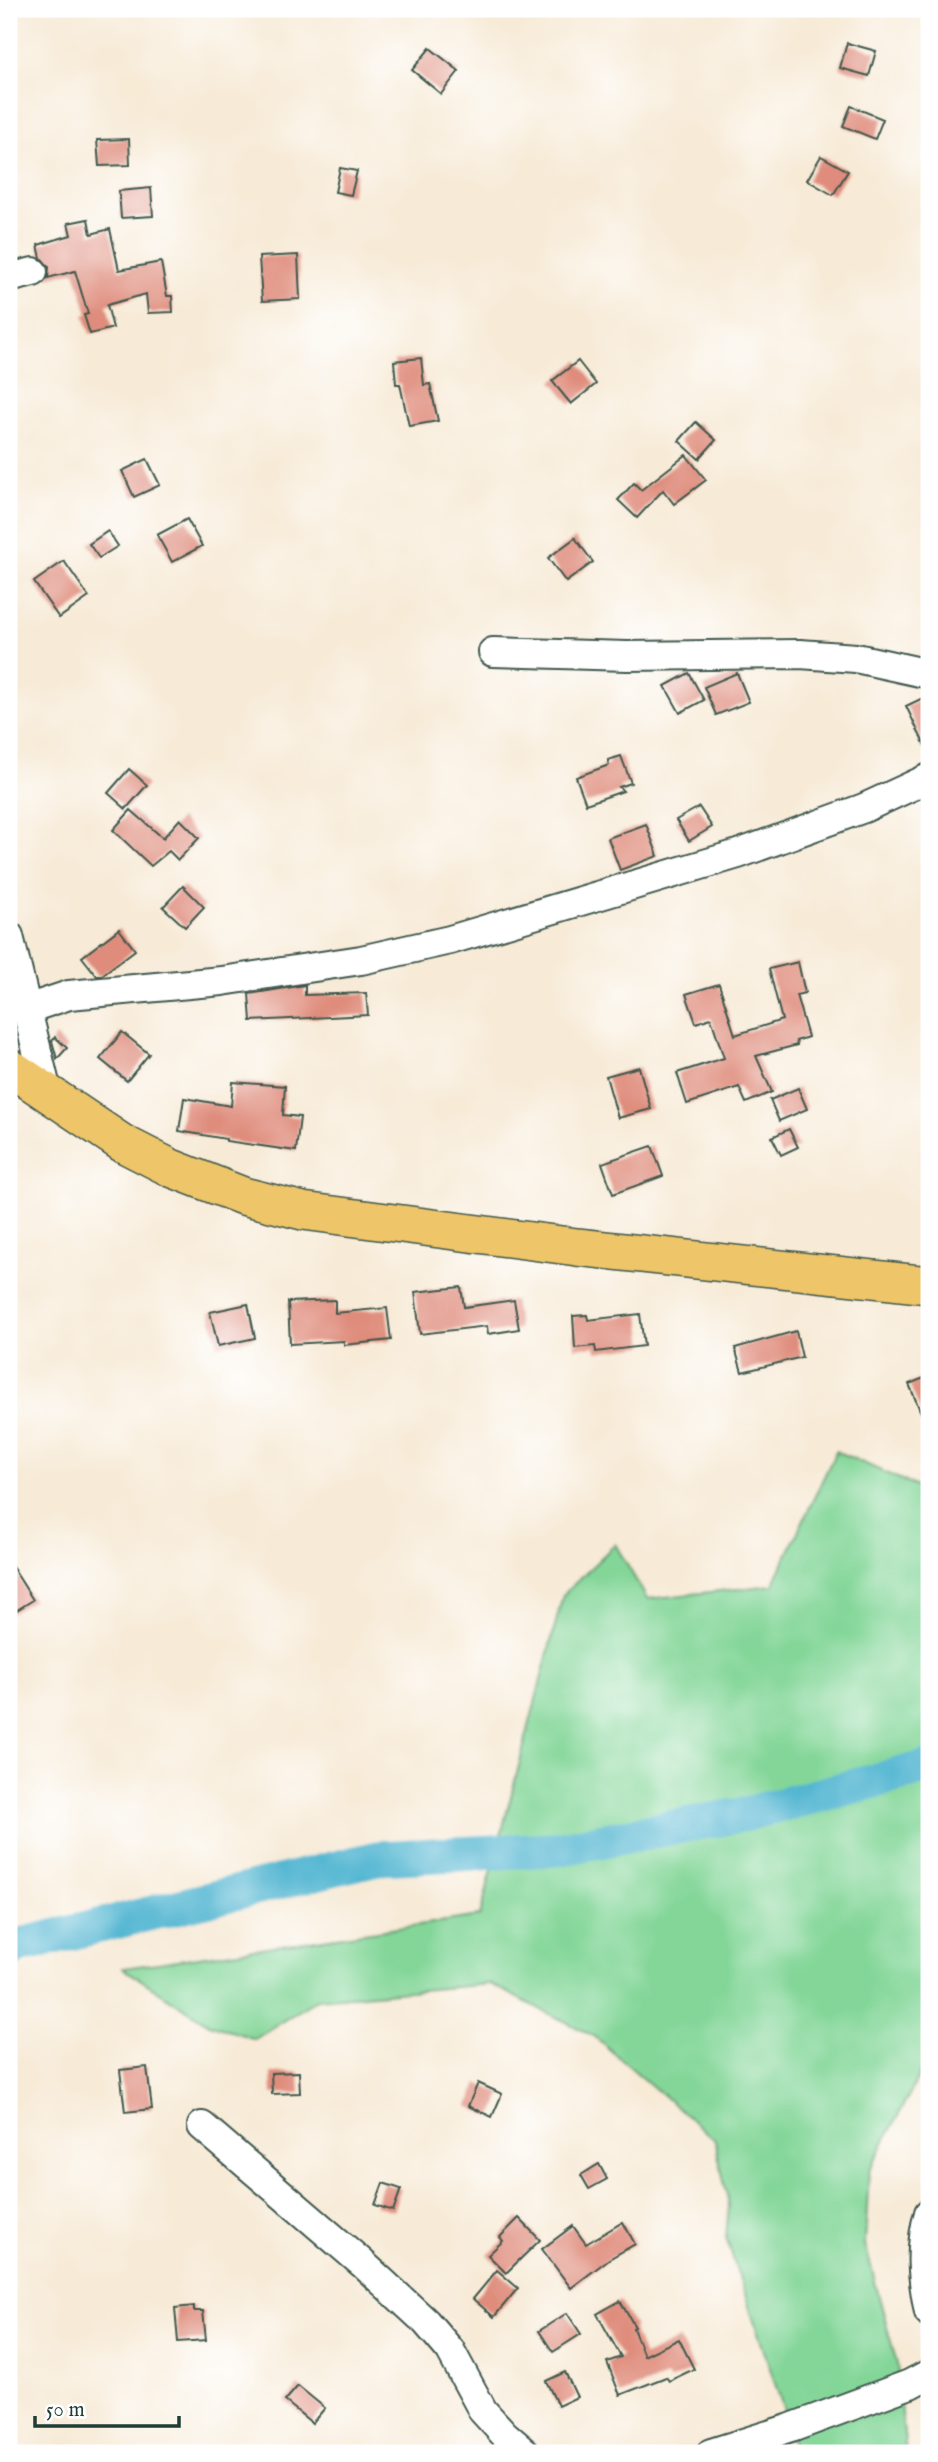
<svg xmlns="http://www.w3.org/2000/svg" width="938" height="2462" viewBox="0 0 938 2462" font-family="'IM FELL English',serif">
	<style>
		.green { fill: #83d698; stroke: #518a66; stroke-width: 2 }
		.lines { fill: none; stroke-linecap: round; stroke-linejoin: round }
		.river { stroke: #52b6d1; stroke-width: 35 }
		.building { fill: #df8c7c }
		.minor-casing { stroke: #3f574c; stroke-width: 32 }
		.major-casing { stroke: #3f574c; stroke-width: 40 }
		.minor { stroke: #fff; stroke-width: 28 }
		.major { stroke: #eec569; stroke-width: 37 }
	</style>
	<rect width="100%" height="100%" fill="#fff"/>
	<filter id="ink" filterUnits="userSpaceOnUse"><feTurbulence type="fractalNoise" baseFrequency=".0143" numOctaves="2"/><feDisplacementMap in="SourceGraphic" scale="14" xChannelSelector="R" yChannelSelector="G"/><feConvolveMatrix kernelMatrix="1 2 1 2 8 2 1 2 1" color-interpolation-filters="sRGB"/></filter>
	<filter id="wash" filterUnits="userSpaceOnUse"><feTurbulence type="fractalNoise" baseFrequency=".00686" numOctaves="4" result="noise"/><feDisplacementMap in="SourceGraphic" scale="28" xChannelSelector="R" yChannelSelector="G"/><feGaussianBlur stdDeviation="1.57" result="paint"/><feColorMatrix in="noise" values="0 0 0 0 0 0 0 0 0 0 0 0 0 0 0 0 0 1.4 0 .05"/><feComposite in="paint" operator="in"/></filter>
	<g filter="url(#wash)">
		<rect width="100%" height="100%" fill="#f7ead6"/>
		<polygon class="green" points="836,1451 920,1488 929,1496 929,2057 869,2171 865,2244 897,2364 906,2453 793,2453 790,2428 726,2238 729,2205 715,2140 594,2036 490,1984 317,1999 255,2039 209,2024 123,1968 480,1916 563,1595 615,1544 647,1599 773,1585"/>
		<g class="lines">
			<polyline class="river" points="9,1952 17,1946 377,1858 556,1849 746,1814 929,1767"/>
		</g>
		<g id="blocks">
			<g class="building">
				<polygon points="847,43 876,51 869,76 840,68"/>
				<polygon points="430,48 459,71 441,94 412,70"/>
				<polygon points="851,106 883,119 875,139 843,126"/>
				<polygon points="129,139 130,165 99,166 97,140"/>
				<polygon points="821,156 848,171 833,195 807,180"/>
				<polygon points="340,168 357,171 351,195 335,192"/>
				<polygon points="151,188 153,216 121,218 119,191"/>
				<polygon points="88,219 91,234 110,229 119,270 161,262 167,296 172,296 173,312 148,313 146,294 107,305 113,328 90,334 84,315 88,314 75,271 48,278 49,267 41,258 38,245 71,235 68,223"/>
				<polygon points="298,255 300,299 262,301 259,257"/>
				<polygon points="421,358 424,385 430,384 438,421 409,426 400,384 396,384 394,361"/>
				<polygon points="578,361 596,384 571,404 552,381"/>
				<polygon points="696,422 716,440 699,459 679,441"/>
				<polygon points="686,455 706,480 674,504 663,490 637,518 618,500 634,483 641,490"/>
				<polygon points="147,459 160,485 134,497 122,471"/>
				<polygon points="187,519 202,546 172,562 157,535"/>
				<polygon points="108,531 118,546 99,558 89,544"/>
				<polygon points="575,538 593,562 566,582 548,558"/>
				<polygon points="64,561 89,597 59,618 34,582"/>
				<polygon points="689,673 704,700 680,713 665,686"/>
				<polygon points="737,673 749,702 716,715 704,687"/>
				<polygon points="929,695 929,754 906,706"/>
				<polygon points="621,756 631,783 619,787 623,791 586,804 576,777 609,765 608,760"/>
				<polygon points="129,769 147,785 126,809 108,793"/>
				<polygon points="699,807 712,827 689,841 676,820"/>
				<polygon points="131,810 163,838 180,819 199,838 178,860 169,851 151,866 113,830"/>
				<polygon points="646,824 658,856 620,870 608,838"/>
				<polygon points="183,886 204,907 185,927 163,907"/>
				<polygon points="119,929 135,950 102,975 97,976 82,957"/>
				<polygon points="798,962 805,993 796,995 808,1037 796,1041 797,1045 756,1056 772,1092 746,1103 739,1087 687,1104 677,1073 724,1058 711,1018 696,1023 686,994 719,984 735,1035 782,1020 769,969"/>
				<polygon points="305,985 305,995 366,993 368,1015 251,1021 249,994"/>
				<polygon points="122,1032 149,1054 127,1081 100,1059"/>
				<polygon points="55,1037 67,1048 57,1059 52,1041"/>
				<polygon points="639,1067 651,1109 618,1118 606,1076"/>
				<polygon points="233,1082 285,1086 283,1115 300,1117 296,1151 226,1141 226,1139 179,1131 184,1098 231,1106"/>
				<polygon points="798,1088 807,1109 779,1121 770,1100"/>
				<polygon points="789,1129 798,1147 781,1155 772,1137"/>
				<polygon points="652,1146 663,1176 613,1194 602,1163"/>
				<polygon points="461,1287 464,1307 514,1300 519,1329 488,1334 487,1326 420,1334 415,1292"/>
				<polygon points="335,1300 335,1313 387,1308 391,1340 344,1345 344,1341 290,1344 288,1302"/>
				<polygon points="248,1304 255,1338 218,1346 210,1312"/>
				<polygon points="640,1314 644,1346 596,1352 595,1346 575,1348 573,1316 587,1315 588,1320"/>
				<polygon points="796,1331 802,1357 742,1372 735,1348"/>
				<polygon points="929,1376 929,1432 909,1384"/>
				<polygon points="9,1562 33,1600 9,1615"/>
				<polygon points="147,2067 152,2109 125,2112 120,2070"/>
				<polygon points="299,2072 300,2093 272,2094 271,2073"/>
				<polygon points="478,2083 502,2094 492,2117 468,2106"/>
				<polygon points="599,2164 607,2179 589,2189 581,2175"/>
				<polygon points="383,2183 401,2189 393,2211 375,2205"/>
				<polygon points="519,2218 540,2240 506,2273 488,2255 503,2241 500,2237"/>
				<polygon points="623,2222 635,2244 609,2259 571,2288 542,2249 573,2226 586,2244"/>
				<polygon points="497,2270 518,2288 494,2317 473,2299"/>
				<polygon points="620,2301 635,2327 633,2328 644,2356 679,2339 694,2369 669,2381 666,2377 620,2395 607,2362 621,2357 597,2314"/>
				<polygon points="194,2306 194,2311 203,2311 206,2340 178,2342 175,2308"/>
				<polygon points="567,2313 581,2334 553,2352 539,2331"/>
				<polygon points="565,2372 577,2397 558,2406 546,2381"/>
				<polygon points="298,2386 325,2408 312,2423 285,2401"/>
			</g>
		</g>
	</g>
	<g filter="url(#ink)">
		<use href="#blocks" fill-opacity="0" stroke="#3f574c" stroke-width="2"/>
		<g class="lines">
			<g class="minor-casing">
				<g id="minor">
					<polyline points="9,278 33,272"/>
					<polyline points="493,652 627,656 800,654 856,658 929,674"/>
					<polyline points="9,936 47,1092"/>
					<polyline points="27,1009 69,995 222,981 361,960 450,940 738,854 864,808 929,778"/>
					<polyline points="202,2126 362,2263 426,2322 450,2350 483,2411 505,2435 526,2453"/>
					<path d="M929,2213C919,2247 922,2278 929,2312"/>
					<polyline points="711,2453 791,2428 910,2384 929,2374"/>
				</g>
			</g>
			<g class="major-casing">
				<polyline id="major" points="9,1067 122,1143 171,1168 243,1196 303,1211 577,1247 929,1285"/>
			</g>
			<use href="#minor" class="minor"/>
			<use href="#major" class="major"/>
		</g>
	</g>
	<rect width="938" height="2462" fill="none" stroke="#fff" stroke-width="35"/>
	<path d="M35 2416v10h144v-10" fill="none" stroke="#1f3d34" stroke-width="3.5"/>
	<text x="46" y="2416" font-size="21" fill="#1f3d34" stroke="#ffffff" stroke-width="5" paint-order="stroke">50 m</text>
</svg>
